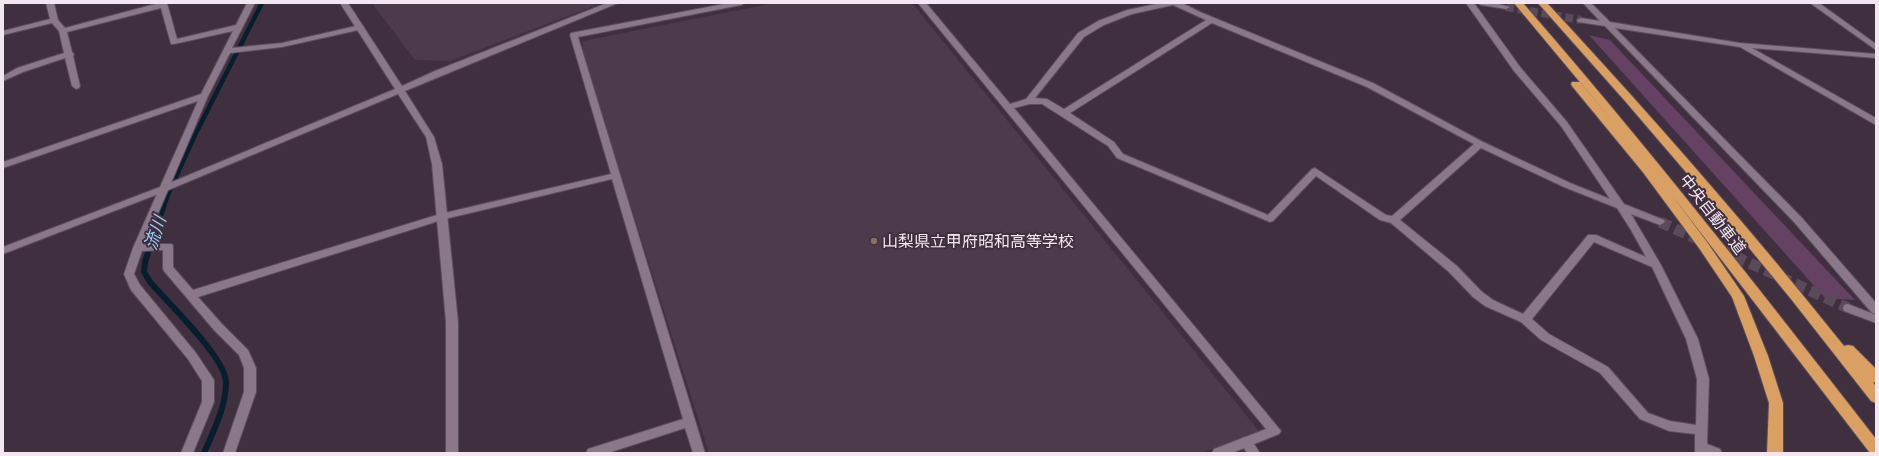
<svg xmlns="http://www.w3.org/2000/svg" width="1879" height="456" viewBox="0 0 1879 456" font-family="'Zilla Slab','Noto Sans JP',serif">
	<style>
		.built { fill: #4e3a4d }
		.green { fill: #654164 }
		.lines { fill: none; stroke-linecap: round; stroke-linejoin: round }
		.stream-far1 { stroke: #081e2f; stroke-width: 4.5 }
		.stream { stroke: #081e2f; stroke-width: 6 }
		.street-tunnel-far1 { stroke: #5b4b5a; stroke-width: 8; stroke-dasharray: 8 4; stroke-linecap: butt }
		.street-tunnel { stroke: #5b4b5a; stroke-width: 11; stroke-dasharray: 11 5.5; stroke-linecap: butt }
		.lane-casing { stroke: #5b4d5b; stroke-width: 2 }
		.street-casing { stroke: #5b4d5b; stroke-width: 2 }
		.secondary-casing { stroke: #5b4d5b; stroke-width: 2 }
		.highway-casing { stroke: #5b4d5b; stroke-width: 2 }
		.lane { fill: #8a7789; fill-rule: evenodd }
		.street { fill: #8a7789; fill-rule: evenodd }
		.secondary { fill: #8a7789; fill-rule: evenodd }
		.highway { fill: #da9f62; fill-rule: evenodd }
		.education-dot { fill: #8d6e63; stroke: #402f3f; stroke-width: 1.5 }
		.labels { text-anchor: middle; stroke-width: 4; stroke-linejoin: round; paint-order: stroke }
		.street-label { font-size: 16px; fill: #f2e7f1; stroke: #402f3f }
		.poi-label { font-size: 16px; fill: #f2e7f1; stroke: #402f3f; text-anchor: start }
		.water-label { font-size: 17px; font-style: italic; fill: #9bcffd; stroke: #402f3f }
	</style>
	<rect width="100%" height="100%" fill="#402f3f"/>
	<g class="built">
		<polygon points="372,3 602,3 450,61 415,60"/>
		<polygon points="774,3 912,3 1259,431 1202,453 709,453 582,52 583,41"/>
	</g>
	<polygon class="green" points="1589,35 1610,40 1855,300 1825,298"/>
	<g class="lines">
		<polyline class="stream-far1" points="166,199 195,135 262,3"/>
		<path class="stream" d="M166,198L145,262L144,272L150,282C167,302 227,359 226,383C226,407 213,432 204,453"/>
		<polyline class="street-tunnel-far1" points="1506,7 1581,20"/>
		<polyline class="street-tunnel" points="1660,222 1848,308"/>
		<g class="lane-casing">
			<polygon id="lane" points="1246,437 1250,438 1260,453 1247,453 1240,442 1242,438"/>
		</g>
		<g class="street-casing">
			<g id="street">
				<polygon points="46,3 54,3 58,20 65,28 159,3 167,3 177,39 236,25 247,3 255,3 232,48 282,43 360,25 364,27 363,29 282,47 230,53 208,96 145,244 172,244 173,246 173,267 193,290 440,214 611,174 570,35 571,33 729,3 745,3 741,5 578,37 705,453 693,453 685,428 608,453 586,453 588,449 683,419 612,179 445,219 198,297 222,324 248,350 256,368 256,392 235,453 223,453 244,392 244,368 239,355 214,330 164,271 163,268 163,250 142,251 134,274 140,285 196,353 214,380 214,402 193,453 181,453 202,402 202,381 188,359 131,290 124,274 133,248 198,101 3,168 3,162 201,94 233,31 174,44 171,44 161,8 67,32 72,52 74,54 73,56 80,86 79,88 76,89 72,86 65,58 23,72 3,81 3,76 17,68 64,53 59,31 52,23 3,35 3,31 50,19"/>
				<path d="M918,3H926L1010,104L1026,99L1078,33L1098,21L1127,10L1161,3H1182L1200,12L1373,83L1483,142L1570,183L1610,199L1561,126L1514,71L1466,3H1474L1520,67L1567,122L1624,204L1664,220L1665,222L1660,225L1631,214L1661,265L1698,339L1709,379L1707,444L1720,449L1722,453H1695V434L1669,431L1640,419L1600,373L1541,340L1521,322L1485,306L1473,297L1449,272L1391,223L1380,220L1316,176L1273,221L1270,222L1117,158L1108,146L1042,104H1030L1014,108L1281,431L1279,434L1232,453H1212L1214,449L1266,429ZM1173,5L1206,20L1064,109L1047,99L1035,98L1084,37L1104,25L1132,14ZM1212,23L1367,87L1474,144L1392,216L1386,215L1315,168L1312,169L1268,215L1123,154L1114,142L1070,113ZM1481,148L1564,187L1617,208L1631,230L1646,257L1596,235H1588L1523,314L1493,300L1481,291L1457,266L1400,220ZM1594,242L1652,267L1686,339L1697,379L1696,425L1670,421L1648,413L1608,367L1549,334L1532,319Z"/>
				<polygon points="1477,3 1495,3 1510,7 1506,9 1481,5"/>
				<polygon points="1583,3 1591,3 1610,22 1740,43 1876,54 1876,58 1752,48 1876,118 1876,125 1740,47 1615,28 1802,218 1876,303 1876,314 1872,313 1794,222 1605,26 1578,22 1577,20 1581,18 1600,21"/>
				<polygon points="1848,304 1876,315 1876,323 1844,311 1843,308 1844,305"/>
			</g>
		</g>
		<g class="secondary-casing">
			<g id="secondary">
				<polygon points="340,3 348,3 402,86 435,71 607,3 618,3 405,91 434,137 442,164 458,322 458,453 446,453 446,322 432,164 426,137 398,94 166,191 3,254 3,247 160,187 395,89"/>
				<polygon points="1810,3 1819,3 1876,44 1876,50"/>
			</g>
		</g>
		<g class="highway-casing">
			<g id="highway">
				<path d="M1514,3H1523C1646,144 1761,291 1876,439V453H1870L1671,194L1707,242L1744,296L1768,356L1783,403V453H1767L1769,403L1754,356L1732,297L1699,248L1642,171L1572,86L1571,84L1572,82H1580L1619,129Z"/>
				<path d="M1538,3H1547C1650,114 1750,228 1844,346L1848,345L1853,346L1876,369V383L1873,382L1876,387V403L1871,401L1791,299L1709,199L1625,101Z"/>
			</g>
		</g>
		<use href="#lane" class="lane"/>
		<use href="#street" class="street"/>
		<use href="#secondary" class="secondary"/>
		<use href="#highway" class="highway"/>
	</g>
	<circle class="education-dot" cx="874" cy="241" r="4"/>
	<g class="labels">
		<g class="street-label">
			<text transform="translate(1713 214) rotate(52)" y="6">中央自動車道</text>
		</g>
		<g class="poi-label">
			<text x="882" y="247">山梨県立甲府昭和高等学校</text>
		</g>
		<g class="water-label">
			<text transform="translate(155 233) rotate(-72)" y="6">流川</text>
		</g>
	</g>
	<rect width="1879" height="456" fill="none" stroke="#f2e7f1" stroke-width="8"/>
</svg>
